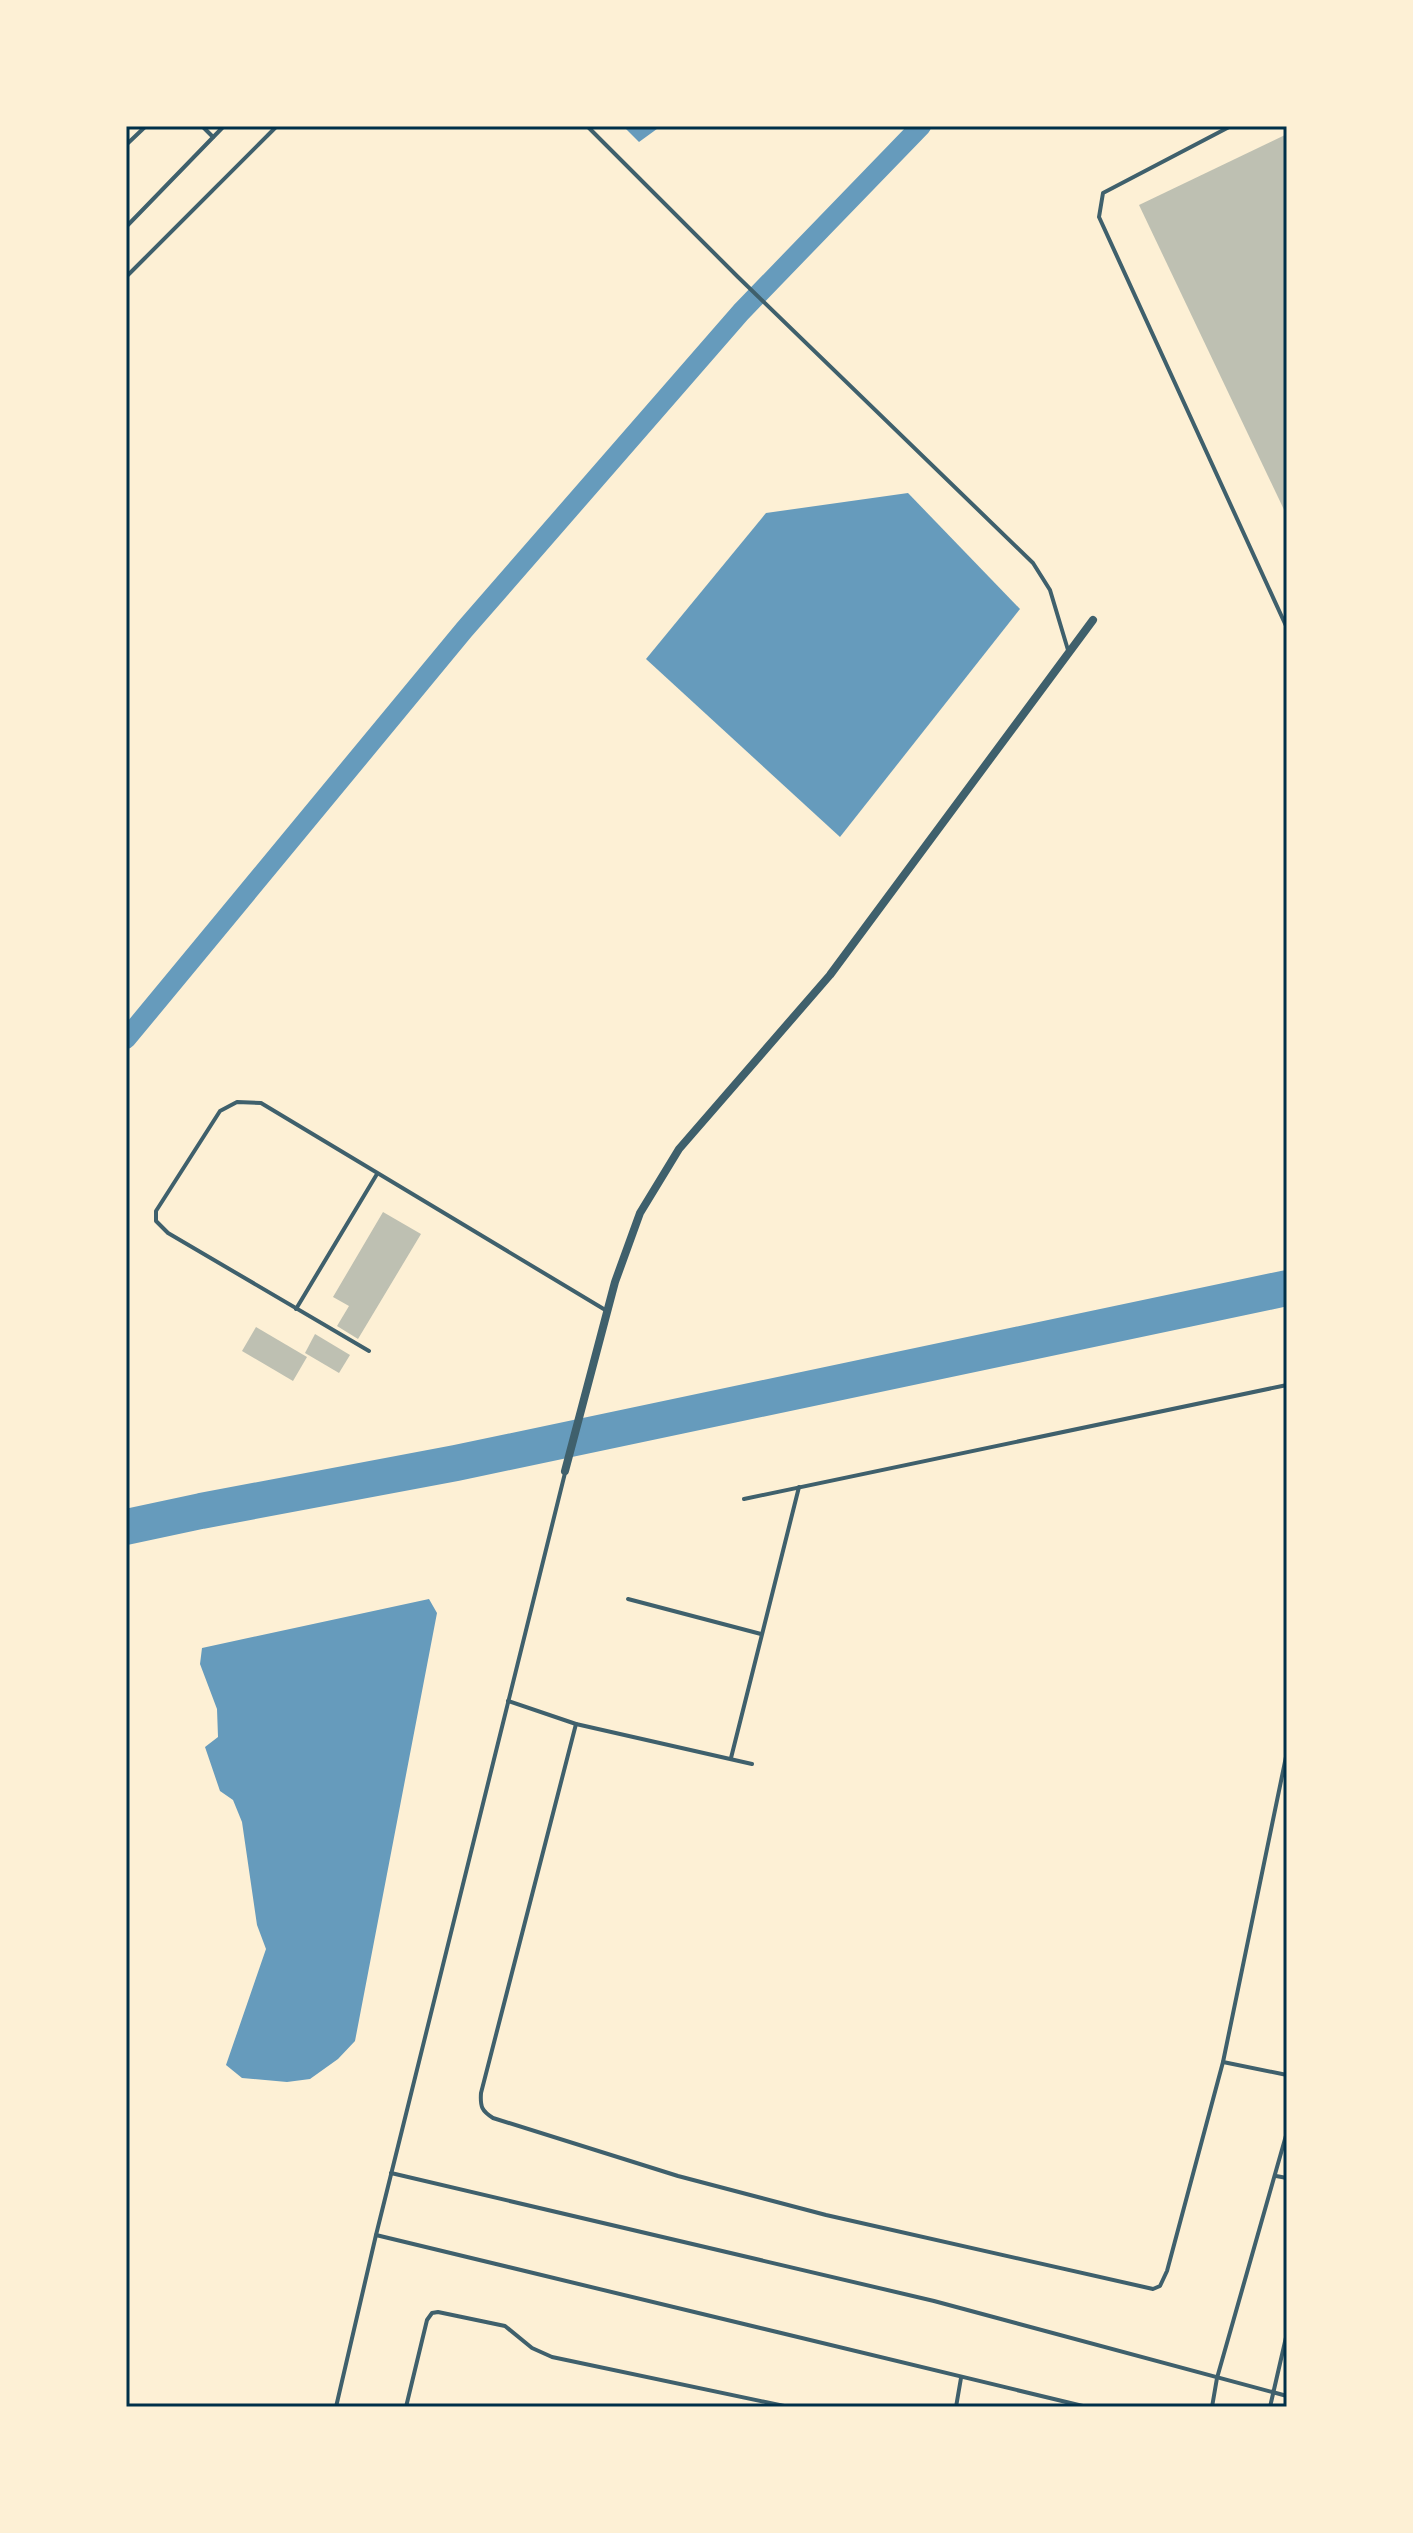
<svg xmlns="http://www.w3.org/2000/svg" width="1413" height="2533" viewBox="0 0 1413 2533" font-family="Inter,sans-serif">
	<style>
		.water { fill: #669bbc }
		.lines { fill: none; stroke-linecap: round; stroke-linejoin: round }
		.canal { stroke: #669bbc; stroke-width: 20 }
		.river { stroke: #669bbc; stroke-width: 36 }
		.building { fill: #bec0b2 }
		.service { stroke: #3f606c; stroke-width: 4 }
		.minor { stroke: #3f606c; stroke-width: 8 }
		.neatline { fill: none; stroke: #003049; stroke-width: 3 }
	</style>
	<rect width="100%" height="100%" fill="#fdf0d5"/>
	<g class="water">
		<polygon points="623,126 661,126 639,142"/>
		<polygon points="908,493 1020,609 840,837 646,659 766,513"/>
		<polygon points="429,1599 437,1613 355,2041 338,2059 310,2079 287,2082 242,2078 226,2065 266,1949 257,1925 242,1822 233,1800 220,1791 205,1747 218,1737 217,1709 200,1664 202,1648"/>
	</g>
	<g class="lines">
		<polyline class="canal" points="126,1039 464,630 741,312 921,126"/>
		<polyline class="river" points="126,1527 201,1511 456,1463 1287,1288"/>
	</g>
	<g class="building">
		<polygon points="1287,134 1287,516 1139,205"/>
		<polygon points="383,1212 421,1234 358,1339 337,1326 349,1306 333,1297"/>
		<polygon points="256,1327 307,1357 293,1381 242,1351"/>
		<polygon points="315,1334 350,1355 339,1373 305,1353"/>
	</g>
	<g class="lines">
		<g class="service">
			<polyline points="202,126 213,137"/>
			<polyline points="587,126 738,277 1033,563 1050,590 1068,650"/>
			<polyline points="1231,126 1103,193 1099,217 1287,628"/>
			<polyline points="126,145 146,126"/>
			<polyline points="126,227 224,126"/>
			<polyline points="126,277 277,126"/>
			<polyline points="296,1309 377,1174"/>
			<polyline points="369,1351 168,1233 156,1221 156,1211 220,1111 237,1102 261,1103 607,1311"/>
			<polyline points="744,1499 1287,1385"/>
			<polyline points="628,1599 761,1634"/>
			<polyline points="508,1701 576,1724 752,1764"/>
			<path d="M576,1724L481,2093C480,2107 482,2111 493,2118L678,2176L826,2215L1153,2289L1160,2286L1167,2271L1223,2062L1287,1752"/>
			<polyline points="731,1758 799,1487"/>
			<polyline points="1223,2062 1287,2075"/>
			<polyline points="391,2173 934,2301 1287,2396"/>
			<polyline points="1276,2176 1287,2178"/>
			<polyline points="376,2235 1087,2407"/>
			<polyline points="336,2407 376,2235 565,1473"/>
			<polyline points="406,2407 427,2320 432,2313 438,2312 505,2326 532,2348 552,2357 789,2407"/>
			<polyline points="956,2407 961,2378"/>
			<polyline points="1212,2407 1217,2378 1287,2132"/>
			<polyline points="1270,2407 1287,2333"/>
		</g>
		<polyline class="minor" points="565,1471 615,1282 640,1213 679,1149 830,975 1093,620"/>
	</g>
	<rect width="1413" height="2533" fill="none" stroke="#fdf0d5" stroke-width="256"/>
	<rect x="128" y="128" width="1157" height="2277" class="neatline"/>
</svg>
